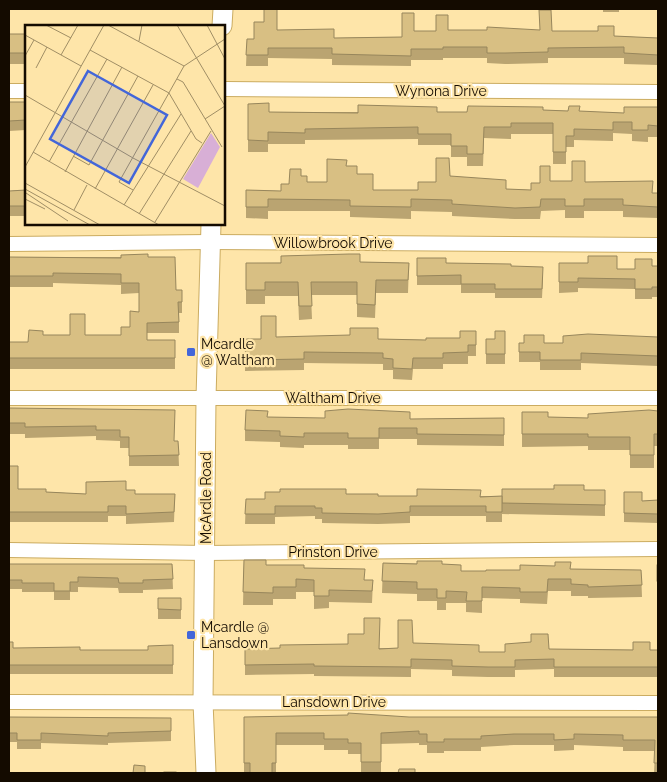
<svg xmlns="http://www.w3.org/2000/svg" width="667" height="782" viewBox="0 0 667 782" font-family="Raleway,sans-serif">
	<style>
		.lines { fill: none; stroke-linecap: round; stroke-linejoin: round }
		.street-casing { stroke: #cbac61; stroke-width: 16 }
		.secondary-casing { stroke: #cbac61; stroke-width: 21 }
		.street { stroke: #fff; stroke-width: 14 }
		.secondary { stroke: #fff; stroke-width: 19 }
		.wall { fill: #baa471 }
		.building { fill: #d8bf83; stroke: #97865c }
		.poi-dot { fill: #4366d9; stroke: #fee5a9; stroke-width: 2 }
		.labels { text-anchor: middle; stroke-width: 4.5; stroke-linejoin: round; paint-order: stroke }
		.street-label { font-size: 14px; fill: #140b00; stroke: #fee5a9 }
		.poi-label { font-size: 14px; fill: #140b00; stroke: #fee5a9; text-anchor: start }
		.inset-road { fill: none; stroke: #a08e65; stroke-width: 1 }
		.view { fill: #4366d9; fill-opacity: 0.15; stroke: #4366d9; stroke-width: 2.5 }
		.inset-edge { fill: none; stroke: #140b00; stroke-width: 2.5 }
	</style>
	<rect width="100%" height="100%" fill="#fee5a9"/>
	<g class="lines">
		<g class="street-casing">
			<g id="street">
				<polyline points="224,89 658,92"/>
				<polyline points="9,91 26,91"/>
				<polyline points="9,244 210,242 658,245"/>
				<polyline points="9,398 658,398"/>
				<polyline points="9,550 206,553 658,549"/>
				<polyline points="9,702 658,703"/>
			</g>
		</g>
		<g class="secondary-casing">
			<g id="secondary">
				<polyline points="222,26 223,9"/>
				<polyline points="206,773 203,702 206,398 211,224"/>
			</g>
		</g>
		<use href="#street" class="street"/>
		<use href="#secondary" class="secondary"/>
	</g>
	<g class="wall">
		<polygon points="248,9 303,9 303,10 277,10 277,30 334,38 402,37 414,31 436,31 448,30 552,31 614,36 658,38 658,65 624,64 624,58 548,58 548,63 505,64 487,63 487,58 443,58 443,60 411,60 411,66 332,65 332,59 268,58 268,66 246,66 247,39 254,39 264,22 264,10 248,10"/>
		<polygon points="603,9 651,9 651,10 619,10 619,12 603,12"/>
		<rect x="9" y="34" width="17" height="30"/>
		<polygon points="9,102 26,102 26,130 9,131"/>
		<polygon points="248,104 269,112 467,112 543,110 624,113 658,107 658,137 648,137 648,142 632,141 632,134 613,133 613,141 574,140 574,147 566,147 566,164 553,164 553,134 511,134 511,139 484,138 483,166 467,166 467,157 451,157 451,145 418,145 418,139 305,140 305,144 268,144 268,152 248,152"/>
		<polygon points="347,166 357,174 373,190 418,190 450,176 506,189 531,190 540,183 550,181 585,182 653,193 658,193 658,218 623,217 623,211 584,211 584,218 565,218 565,210 541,211 540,219 515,219 452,216 452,212 411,211 411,219 350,217 350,211 268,211 268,219 246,218 246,190 281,191 289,184 301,176 307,182 327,182"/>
		<polygon points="26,190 26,216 9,216 9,191"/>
		<polygon points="9,257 148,257 176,290 182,290 182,313 179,313 179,333 147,333 147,340 175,340 175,369 9,369 9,342 28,342 43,335 121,335 130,327 139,311 139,293 121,294 121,285 53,283 53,287 9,287"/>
		<polygon points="417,258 446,263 511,266 543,277 542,298 495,298 495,293 461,293 461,285 417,285"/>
		<polygon points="360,262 409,263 408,293 376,293 375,318 357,317 357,295 311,295 312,319 299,320 298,296 265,296 265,304 246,304 246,263"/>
		<polygon points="559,263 617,269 635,269 652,266 658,266 658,297 652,297 652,299 635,299 635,289 578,288 578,292 559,293"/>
		<polygon points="476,331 476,356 468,356 468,364 443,364 443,369 413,369 412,380 393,379 393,370 383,370 383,364 304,363 304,370 245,371 246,339 261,339 276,337 426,340 460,338"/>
		<polygon points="505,331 505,364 486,364 486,339 495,339"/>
		<polygon points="658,337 658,372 658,366 581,363 581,370 540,370 540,362 519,362 519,343 563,343"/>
		<polygon points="9,408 174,441 178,441 179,466 129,466 129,448 120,448 120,441 96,440 96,436 25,438 25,434 9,434"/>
		<polygon points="658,411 658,446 654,446 654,468 630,468 630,450 588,450 588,446 522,447 522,412 548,417 588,418"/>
		<polygon points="268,417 305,418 410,419 504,418 504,446 417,445 417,439 379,439 379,449 348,449 348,445 304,445 304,448 280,447 280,442 245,441 245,430"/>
		<polygon points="9,466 18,489 46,492 86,494 126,490 135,494 175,494 174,522 126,524 126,516 108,516 108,522 9,522"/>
		<polygon points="584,490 605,490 605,516 502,514 502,522 486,522 486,516 410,516 410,523 378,524 322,523 322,519 315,519 315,516 275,517 275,524 245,524 246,499 265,499 346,494 378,496 502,496"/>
		<polygon points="624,492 642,501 658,500 658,523 624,522"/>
		<polygon points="244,560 266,565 304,568 365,580 373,580 372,603 329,602 329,608 314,609 314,592 296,592 296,599 273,599 273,605 243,605"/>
		<polygon points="383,563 442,564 461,571 486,571 571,569 641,570 642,597 588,598 588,596 571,596 571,591 548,591 547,604 520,603 520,599 482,598 482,613 466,612 466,603 446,603 446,610 437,610 437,601 417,601 417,594 382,593"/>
		<polygon points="9,564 172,564 173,589 143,590 143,593 119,593 118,588 78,587 78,592 70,592 70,600 54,600 54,592 22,592 22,589 9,589"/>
		<rect x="657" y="565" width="1" height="25"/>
		<rect x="158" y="598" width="23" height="21"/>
		<polygon points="9,642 13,648 80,650 148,650 173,645 173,674 9,674"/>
		<polygon points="413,643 479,652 505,652 549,649 658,650 658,677 554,677 554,669 515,670 515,677 488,677 452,676 452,670 411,669 411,677 314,676 314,674 245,675 245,649 398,648"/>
		<polygon points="9,717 171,718 171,741 108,743 108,745 41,743 41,749 17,749 17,742 9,742"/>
		<polygon points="244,717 658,717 658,773 654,773 655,751 623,751 623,747 574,745 574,750 554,751 554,745 514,745 481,747 481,751 444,751 444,753 427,753 427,745 419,745 419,743 381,744 381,773 361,773 361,754 348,754 348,750 324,750 324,745 276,745 276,773 244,773"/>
	</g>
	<g class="building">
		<polygon points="264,9 277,9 277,30 334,29 334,38 402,37 402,13 414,13 414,31 436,31 436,15 448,15 448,30 487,30 487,27 540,30 539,10 551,10 552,31 598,31 598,26 614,26 614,36 658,38 658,55 624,53 624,47 548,48 548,52 505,53 487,53 487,47 443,47 443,49 411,49 411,56 332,54 332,48 268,48 268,55 246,55 247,39 254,39 254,22 264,22"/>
		<rect x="9" y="34" width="17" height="19"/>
		<polygon points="9,102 26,102 26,120 9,121"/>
		<polygon points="269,103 269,112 358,113 358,105 437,107 437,112 467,112 468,106 543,107 543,110 568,111 569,106 580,106 579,111 624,113 624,107 658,107 658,126 648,125 648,130 632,130 632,122 613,122 613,130 574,129 574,136 566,136 566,152 553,152 553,123 511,123 511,127 484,127 483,154 467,154 467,146 451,146 451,134 418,134 418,127 305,129 305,133 268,132 268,141 248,140 248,104"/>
		<polygon points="436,158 449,158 450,176 506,180 506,189 531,190 531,183 540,183 540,166 550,166 550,181 572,181 572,161 585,161 585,182 653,181 652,193 658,193 658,207 623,205 623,199 584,199 584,206 565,206 565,199 541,199 540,207 515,208 452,204 452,200 411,199 411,207 350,206 350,200 268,199 268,207 246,207 246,190 281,191 281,184 289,184 290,169 301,169 301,176 307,176 307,182 327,182 327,159 347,160 346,166 357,166 357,174 373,174 373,190 418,190 418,182 436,182"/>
		<polygon points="26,190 26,206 9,206 9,191"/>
		<polygon points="148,254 148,257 175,257 176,290 182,290 182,302 178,302 179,322 147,323 147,340 175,340 175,358 9,358 9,342 28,342 29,330 43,331 43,335 70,335 70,314 85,314 85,335 121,335 121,327 130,327 130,311 139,312 139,283 121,283 121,274 53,273 53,276 9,276 9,257 121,258 121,255"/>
		<polygon points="349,254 360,254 360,262 409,263 408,280 376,280 375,305 357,304 357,282 311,282 312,306 299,306 298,282 265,282 265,290 246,290 246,263 281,263 281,256"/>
		<polygon points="588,256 617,256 617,269 635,269 635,259 652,259 652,266 658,266 658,287 652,287 652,289 635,289 635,279 578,278 578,282 559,282 559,263 588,263"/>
		<polygon points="417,258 446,258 446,263 511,264 511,266 543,267 542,289 495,289 495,284 461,284 461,275 417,276"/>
		<polygon points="261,316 276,316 276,337 350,335 350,328 378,328 378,339 426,340 426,338 460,338 460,331 476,331 476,345 468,345 468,352 443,353 443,358 413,358 412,369 393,368 393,359 383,358 383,353 304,352 304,359 245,360 246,339 261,339"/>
		<polygon points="495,331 505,331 505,354 486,354 486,339 495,339"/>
		<polygon points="588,334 658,337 658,361 658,356 581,353 581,360 540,360 540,352 519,352 519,343 524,343 524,335 544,335 544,343 563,343 563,336"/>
		<polygon points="9,408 175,410 174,441 178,441 179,455 129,456 129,437 120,437 120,430 96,430 96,426 25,427 25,423 9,423"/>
		<polygon points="348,409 410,412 410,419 504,418 504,435 417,434 417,428 379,428 379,438 348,438 348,433 304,433 304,437 280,436 280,431 245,430 246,410 268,411 267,417 325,418 325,411"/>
		<polygon points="649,410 658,411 658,434 654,434 654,455 630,455 630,437 588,437 588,434 522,434 522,412 548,412 548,417 588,418 588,414"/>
		<polygon points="9,466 18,466 18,489 46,489 46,492 86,494 86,482 126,481 126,490 135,490 135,494 175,494 174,512 126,514 126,506 108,506 108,512 9,512"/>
		<polygon points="554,485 584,485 584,490 605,490 605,505 502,503 502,489 554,489"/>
		<polygon points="280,489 346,489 346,494 378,494 378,496 417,496 417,489 481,490 480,497 502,496 502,512 486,512 486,506 410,506 410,512 378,514 322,513 322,508 315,508 315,506 275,506 275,514 245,514 246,499 265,499 265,492 280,492"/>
		<polygon points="624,492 642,492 642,501 658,500 658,514 624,513"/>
		<polygon points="244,560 266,560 266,565 304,565 304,568 365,569 364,580 373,580 372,591 329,590 329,596 314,596 314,580 296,579 296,587 273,587 273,593 243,592"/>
		<polygon points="417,561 442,561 442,564 461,565 461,571 486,571 486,570 520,570 520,565 555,566 555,562 571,562 570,569 641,570 642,585 588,587 588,585 571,584 571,579 548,579 547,592 520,592 520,588 482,587 482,601 466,601 467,592 446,591 446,598 437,598 437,589 417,589 417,582 382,581 383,563 417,564"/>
		<polygon points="9,564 172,564 173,579 143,580 143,583 119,583 118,578 78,577 78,582 70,582 70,591 54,591 54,583 22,583 22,580 9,580"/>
		<rect x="657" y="565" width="1" height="16"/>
		<polygon points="158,598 181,598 181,610 158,609"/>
		<polygon points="364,618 380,618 379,649 398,648 398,620 412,620 413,643 479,645 479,652 505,652 505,644 531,642 531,634 548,634 549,649 633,650 633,642 650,642 650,650 658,650 658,667 554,667 554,659 515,660 515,667 488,667 452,666 452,660 411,659 411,667 314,666 314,664 245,665 245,649 280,648 280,645 348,644 348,634 364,634"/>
		<polygon points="9,642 13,642 13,648 80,647 80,650 148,650 148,646 173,645 173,665 9,665"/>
		<polygon points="348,713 409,717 658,717 658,763 654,763 655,740 623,740 623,735 574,734 574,739 554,740 554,734 514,734 481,736 481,739 444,739 444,742 427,742 427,734 419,734 419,731 381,733 381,762 361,762 361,743 348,743 348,739 324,739 324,733 276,733 276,763 272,763 272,773 250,773 250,763 244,763 244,717 348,715"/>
		<polygon points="9,717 171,718 171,731 108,733 108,736 41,733 41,740 17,740 17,733 9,733"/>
		<polygon points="134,765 145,766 145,773 133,773"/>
		<polygon points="399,769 415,769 415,773 398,773"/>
		<rect x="164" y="772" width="12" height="1"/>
	</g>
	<g class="poi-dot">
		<rect x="186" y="347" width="10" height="10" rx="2.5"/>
		<rect x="186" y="630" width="10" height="10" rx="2.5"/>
	</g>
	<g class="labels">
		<g class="street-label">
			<text x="441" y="96">Wynona Drive</text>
			<text x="333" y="248">Willowbrook Drive</text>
			<text x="333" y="403">Waltham Drive</text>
			<text transform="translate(206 498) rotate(-90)" y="5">McArdle Road</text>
			<text x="333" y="557">Prinston Drive</text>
			<text x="334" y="707">Lansdown Drive</text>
		</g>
		<g class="poi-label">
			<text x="201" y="349">Mcardle<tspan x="201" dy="16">@ Waltham</tspan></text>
			<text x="201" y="632">Mcardle @<tspan x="201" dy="16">Lansdown</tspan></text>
		</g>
	</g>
	<g transform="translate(25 25)">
		<rect width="200" height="200" fill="#fee5a9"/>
		<path d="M186,108L195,122L173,163L158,154Z" fill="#d8afd6"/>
		<path class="inset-road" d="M21,0L46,13M83,0L159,41M152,0L200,81M182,0L200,34M0,10L56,41M114,16L117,0M65,25L144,68L171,114L177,118M36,30L53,0M0,31L9,15M11,43L22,22M152,54L158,57L197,122M0,70L108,133L200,181M180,94L200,81M8,127L134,200M48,131L64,140L113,51M24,137L82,34M0,142L79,0M40,147L97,42M0,158L75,200M0,164L65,200M70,164L128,60M108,165L94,157L159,41L200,14M1,168L43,196M0,174L20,184M99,180L156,89M49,185L62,160M114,189L166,106M130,197L186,106"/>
		<path class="view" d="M63,46L142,90L104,158L25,114Z"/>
		<rect width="200" height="200" class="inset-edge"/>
	</g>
	<rect width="667" height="782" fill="none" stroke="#140b00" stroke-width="20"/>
</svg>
